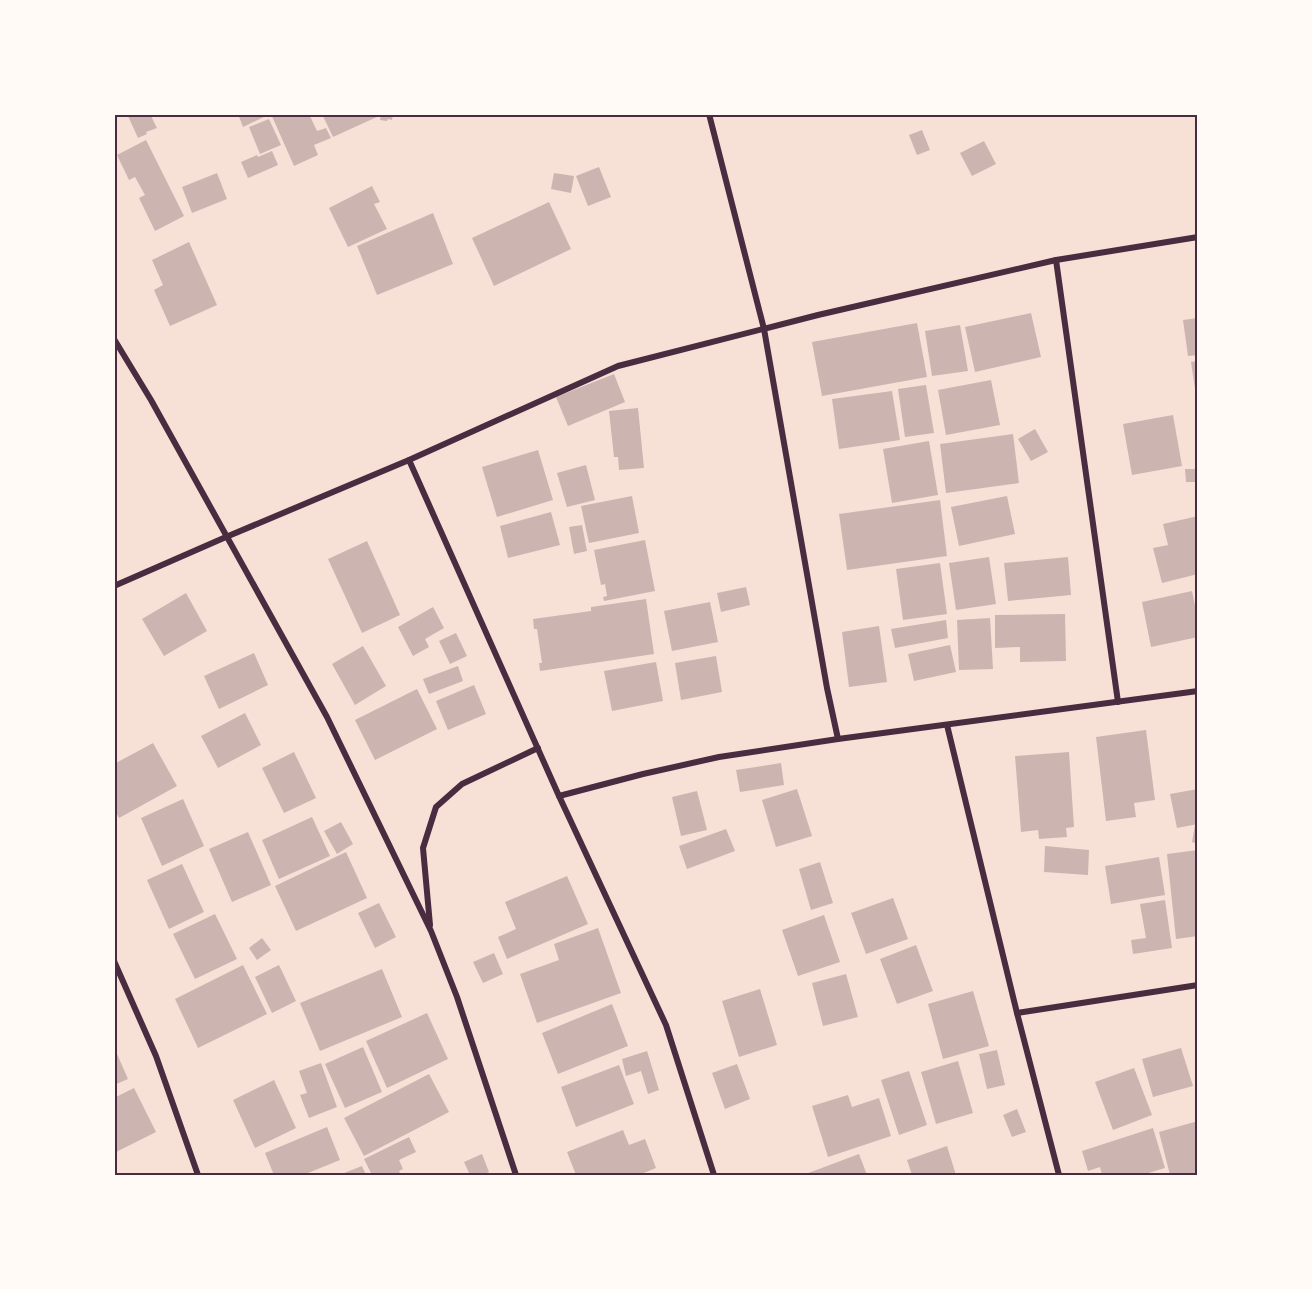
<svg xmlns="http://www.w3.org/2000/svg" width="1312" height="1289" viewBox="0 0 1312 1289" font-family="Bitter,serif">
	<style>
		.building { fill: #ccb4b1 }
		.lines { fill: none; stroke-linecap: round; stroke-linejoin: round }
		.minor { stroke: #4a2c40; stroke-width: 6 }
		.neatline { fill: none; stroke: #4a2c40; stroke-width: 2 }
	</style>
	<rect width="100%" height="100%" fill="#f7e1d7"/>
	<g class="building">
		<polygon points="131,114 150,114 157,128 146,132 147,134 138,138 128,116"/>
		<polygon points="238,114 270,114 243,127"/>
		<polygon points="271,114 309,114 317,131 326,128 331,138 314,145 318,155 294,166"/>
		<polygon points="322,114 378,114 379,116 333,137"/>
		<polygon points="381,114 393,114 392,120 388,119 387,121 380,120"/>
		<polygon points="269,119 281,145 260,154 249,127"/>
		<polygon points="922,130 930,150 917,155 909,135"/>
		<polygon points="146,140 184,216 155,231 139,198 145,195 135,177 129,180 117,155"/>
		<polygon points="984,141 996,164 972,176 960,153"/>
		<polygon points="272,151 278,165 248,178 241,162 257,155 258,157"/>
		<polygon points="599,167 611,197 588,206 576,176"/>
		<polygon points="217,173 227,199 192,213 182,187"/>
		<polygon points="554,173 574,176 571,193 551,189"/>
		<polygon points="372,186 380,202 374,204 387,229 348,247 329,208"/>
		<polygon points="549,202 571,249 494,286 472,238"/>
		<polygon points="433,213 453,264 377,295 357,246"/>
		<polygon points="189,242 217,305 170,326 154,290 163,285 152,260"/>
		<polygon points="1031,313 1041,357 975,372 965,327"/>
		<polygon points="1198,318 1198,355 1188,356 1183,320"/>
		<polygon points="917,323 927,377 822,396 812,342"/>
		<polygon points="960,325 968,371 932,376 925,331"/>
		<polygon points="1198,361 1198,402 1197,402 1191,362"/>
		<polygon points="614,374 625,402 568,426 556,397"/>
		<polygon points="991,380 1000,425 946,435 938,390"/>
		<polygon points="926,385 934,433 905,437 898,389"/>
		<polygon points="892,391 900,440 839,449 832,399"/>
		<polygon points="638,408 644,468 619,470 618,457 614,457 609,411"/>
		<polygon points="1173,415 1182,466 1132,475 1123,424"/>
		<polygon points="1035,429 1048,452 1031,461 1018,439"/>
		<polygon points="1013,434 1019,483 946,493 940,444"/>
		<polygon points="929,441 938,495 892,503 883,449"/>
		<polygon points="538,450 553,500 497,517 482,467"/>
		<polygon points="586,465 595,500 567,507 557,473"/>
		<polygon points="1185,469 1198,469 1198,482 1186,482"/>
		<polygon points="632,496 639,533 589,543 581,506"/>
		<polygon points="1007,496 1015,534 959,546 951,507"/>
		<polygon points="940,500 947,556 847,570 839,514"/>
		<polygon points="551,512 560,545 508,558 500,526"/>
		<polygon points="1198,516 1198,574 1162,583 1153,548 1168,545 1163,524"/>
		<polygon points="582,525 587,551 574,554 569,527"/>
		<polygon points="645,540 655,591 604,601 603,597 607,596 605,584 601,585 594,550"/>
		<polygon points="367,541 400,615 362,633 328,559"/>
		<polygon points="989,557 996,604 956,610 949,563"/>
		<polygon points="1068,557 1071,595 1008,601 1004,563"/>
		<polygon points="940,563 947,614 903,620 896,569"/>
		<polygon points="746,587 750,605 721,612 717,593"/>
		<polygon points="1192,591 1198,620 1198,637 1151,647 1142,602"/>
		<polygon points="186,593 207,631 164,656 142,619"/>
		<polygon points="646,599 654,654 540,671 539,663 542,663 537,629 534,629 533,619 591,611 591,607"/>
		<polygon points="710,602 718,642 672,651 664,611"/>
		<polygon points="433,607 444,628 425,639 429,647 413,656 398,627"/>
		<polygon points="1065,614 1066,661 1020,662 1020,647 995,648 995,615"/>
		<polygon points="990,618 993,669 959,670 957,620"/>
		<polygon points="946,620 948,638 895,648 891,629"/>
		<polygon points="879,626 887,682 849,687 842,632"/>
		<polygon points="456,633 467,656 450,664 439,641"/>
		<polygon points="950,645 956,672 914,681 908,654"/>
		<polygon points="363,646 386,686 355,705 332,664"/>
		<polygon points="254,653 268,685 219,709 204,676"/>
		<polygon points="716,656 722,692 681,700 675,663"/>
		<polygon points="656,662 663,701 612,711 604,671"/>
		<polygon points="458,666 463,681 429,694 423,679"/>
		<polygon points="474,685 486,714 448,730 436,701"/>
		<polygon points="417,689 437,729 375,760 355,720"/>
		<polygon points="245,713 261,745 218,768 201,736"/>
		<polygon points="1146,730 1155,800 1134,803 1136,817 1106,821 1096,737"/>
		<polygon points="153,743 177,786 119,818 114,808 114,764"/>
		<polygon points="294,752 316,798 284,813 262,768"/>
		<polygon points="1069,752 1074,827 1066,828 1067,837 1039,839 1038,830 1021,832 1015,756"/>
		<polygon points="781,763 784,785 740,792 736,770"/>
		<polygon points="797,789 812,836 776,847 762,800"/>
		<polygon points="1198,789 1198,824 1177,828 1170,794"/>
		<polygon points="697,791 707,830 681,836 672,797"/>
		<polygon points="183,799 204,846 162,866 141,818"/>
		<polygon points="312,817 330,856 279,879 262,840"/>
		<polygon points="341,822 353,844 337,854 324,831"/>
		<polygon points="1195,825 1198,826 1198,844 1192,842"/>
		<polygon points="726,829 735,851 687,869 679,846"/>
		<polygon points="248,832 271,885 232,902 209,849"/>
		<polygon points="1045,846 1089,850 1088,875 1044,872"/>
		<polygon points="1198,850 1198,936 1176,939 1167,854"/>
		<polygon points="346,852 367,898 296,931 275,886"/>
		<polygon points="1159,857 1165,895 1111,904 1105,866"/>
		<polygon points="820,862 833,903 811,910 799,869"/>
		<polygon points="182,864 204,912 169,929 147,880"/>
		<polygon points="567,876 588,924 507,959 498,937 516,929 505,902"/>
		<polygon points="893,898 908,939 866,954 851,913"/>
		<polygon points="1165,900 1172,948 1133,954 1131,940 1146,938 1140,904"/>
		<polygon points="379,903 396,937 375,948 358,913"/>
		<polygon points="215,914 237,959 195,979 173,934"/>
		<polygon points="824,915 840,962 798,976 782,930"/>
		<polygon points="598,928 621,993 537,1023 520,974 559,960 554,944"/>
		<polygon points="262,938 271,950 257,960 249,948"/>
		<polygon points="916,945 933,991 897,1004 880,959"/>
		<polygon points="494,953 503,974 483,983 473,962"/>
		<polygon points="243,965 267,1014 198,1048 175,999"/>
		<polygon points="279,965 296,1001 272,1013 255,977"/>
		<polygon points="382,969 402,1017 320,1051 300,1003"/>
		<polygon points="846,974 858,1017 823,1026 812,983"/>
		<polygon points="760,989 777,1045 739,1057 722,1001"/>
		<polygon points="973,991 989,1046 943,1059 928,1004"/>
		<polygon points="612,1004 628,1046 558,1074 542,1033"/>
		<polygon points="427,1013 448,1059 387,1088 366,1041"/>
		<polygon points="114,1047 128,1079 114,1085"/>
		<polygon points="363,1047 382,1092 345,1108 325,1064"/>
		<polygon points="1181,1048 1193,1086 1153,1097 1142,1059"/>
		<polygon points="997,1050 1005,1085 987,1089 979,1054"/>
		<polygon points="647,1051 659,1090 648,1094 641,1071 626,1076 622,1059"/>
		<polygon points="958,1061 973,1113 936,1124 921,1072"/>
		<polygon points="321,1063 337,1107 309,1118 300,1095 307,1093 299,1071"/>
		<polygon points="737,1064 750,1099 725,1109 712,1073"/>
		<polygon points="619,1065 634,1104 576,1127 561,1087"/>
		<polygon points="1134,1068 1152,1115 1113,1130 1095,1082"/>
		<polygon points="909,1071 927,1125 899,1135 881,1080"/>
		<polygon points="429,1074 449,1112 364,1156 344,1118"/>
		<polygon points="274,1080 296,1128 255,1148 233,1100"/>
		<polygon points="134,1088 156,1132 114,1153 114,1098"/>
		<polygon points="848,1095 852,1107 879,1098 891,1136 828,1157 812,1106"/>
		<polygon points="1017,1109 1026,1132 1012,1137 1003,1115"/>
		<polygon points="1198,1121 1198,1173 1190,1175 1170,1175 1159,1132"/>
		<polygon points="327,1127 340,1160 303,1175 274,1175 265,1153"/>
		<polygon points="1153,1128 1165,1168 1142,1175 1102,1175 1100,1167 1088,1171 1082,1151"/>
		<polygon points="623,1130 629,1145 645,1139 656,1168 639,1175 576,1175 567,1152"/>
		<polygon points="409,1137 416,1152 399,1160 403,1169 399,1171 401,1175 372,1175 364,1159"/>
		<polygon points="947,1146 956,1175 912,1175 907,1160"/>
		<polygon points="482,1154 489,1172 483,1175 470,1175 464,1162"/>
		<polygon points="859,1154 867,1175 803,1175"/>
		<polygon points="362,1166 366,1175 339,1175"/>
	</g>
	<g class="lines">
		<g class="minor">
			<polyline points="709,114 764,329 827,688 838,739"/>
			<polyline points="1056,260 1118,702"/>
			<polyline points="114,339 151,400 327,717 431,931 457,997 516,1175"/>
			<polyline points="409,460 559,796 666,1025 714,1175"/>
			<polyline points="114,586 226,537 409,460 618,366 818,315 1056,260 1198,237"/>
			<polyline points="947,725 1017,1013 1059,1175"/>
			<polyline points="559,796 643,774 719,757 838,739 1198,691"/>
			<polyline points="430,925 423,848 436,807 462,784 538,748"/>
			<polyline points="114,961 156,1056 198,1175"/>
			<polyline points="1017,1013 1198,985"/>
		</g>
	</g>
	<rect width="1312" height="1289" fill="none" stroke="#fffaf5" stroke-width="231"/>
	<rect x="116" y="116" width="1080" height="1058" class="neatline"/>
</svg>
